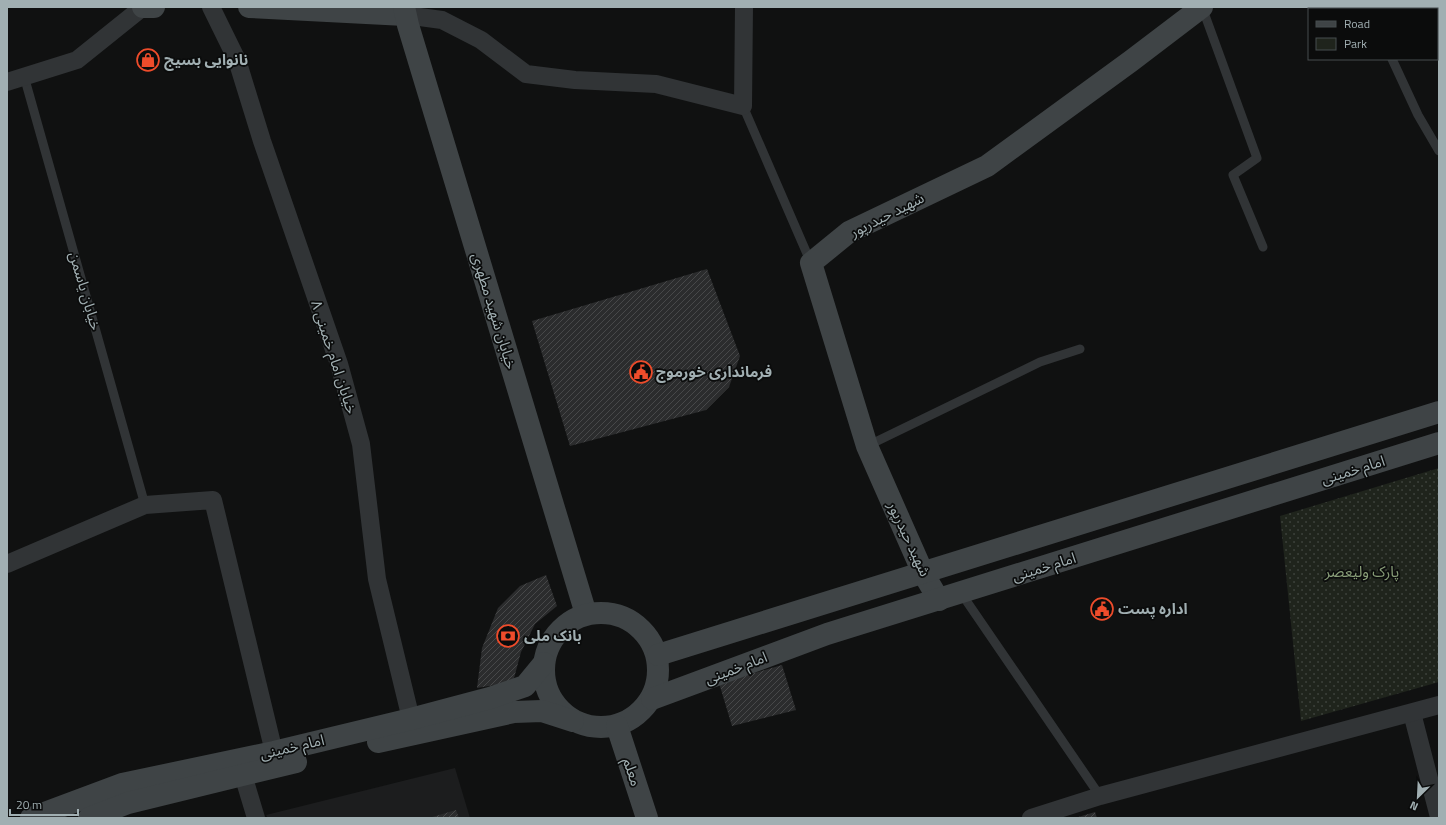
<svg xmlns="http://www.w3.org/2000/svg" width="1446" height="825" viewBox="0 0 1446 825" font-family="'Titillium Web','Noto Sans Arabic',sans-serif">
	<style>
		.built { fill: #1c1d1e }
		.green { fill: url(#green-dots) }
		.building { fill: url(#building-hatch) }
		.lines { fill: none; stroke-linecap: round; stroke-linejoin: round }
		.lane { stroke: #313436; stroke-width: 9 }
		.street { stroke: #313436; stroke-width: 18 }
		.secondary { stroke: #3f4446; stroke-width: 22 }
		.labels { text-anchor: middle; stroke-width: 3.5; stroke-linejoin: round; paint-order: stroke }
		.poi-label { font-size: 15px; font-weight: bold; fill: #a1afb2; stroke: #0b0c0c; text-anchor: start }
		.street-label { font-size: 15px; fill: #a1afb2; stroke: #0b0c0c }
		.park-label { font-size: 15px; fill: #889d78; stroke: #0b0c0c }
	</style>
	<defs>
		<pattern id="green-dots" width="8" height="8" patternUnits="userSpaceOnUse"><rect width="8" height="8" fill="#1f241c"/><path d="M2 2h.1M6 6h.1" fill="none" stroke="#3c413b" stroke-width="1.8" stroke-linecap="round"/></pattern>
		<pattern id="building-hatch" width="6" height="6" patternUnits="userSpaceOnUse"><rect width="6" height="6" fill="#2b2c2d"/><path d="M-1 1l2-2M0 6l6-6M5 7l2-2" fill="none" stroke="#474849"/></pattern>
	</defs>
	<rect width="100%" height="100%" fill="#101111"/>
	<polygon class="built" points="455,768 470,818 268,818 266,815"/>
	<polygon class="green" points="1439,468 1439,682 1301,721 1280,516"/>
	<g class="building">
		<polygon points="707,269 740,356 729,387 706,410 570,446 532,321"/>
		<polygon points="546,575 557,606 535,624 521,652 513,682 477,688 482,648 498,608 520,586"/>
		<polygon points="782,665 796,710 732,726 719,683"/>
		<polygon points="456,810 459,818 429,818"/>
		<polygon points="1095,812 1097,818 1075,818"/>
	</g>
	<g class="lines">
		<g class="lane">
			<polyline points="1202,7 1257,158 1233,175 1263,247"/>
			<polyline points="1370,7 1370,9"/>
			<polyline points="1392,59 1418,115 1439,151"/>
			<polyline points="24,76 145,505"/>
			<polyline points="743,106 811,263"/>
			<polyline points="867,446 1040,362 1080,349"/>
			<polyline points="961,593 1100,796"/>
		</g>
		<g class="street">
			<polyline points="211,7 237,60 262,141 339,364 361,444 377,579 411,719"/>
			<polyline points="405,15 442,20 481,40 526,74 575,80 656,84 743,106 744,7"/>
			<polyline points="7,82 77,60 143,7"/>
			<polyline points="7,564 145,505 213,500 274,752"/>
			<polyline points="1412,713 1439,817"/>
			<polyline points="243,775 256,818"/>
			<polyline points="1031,818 1100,796 1439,705"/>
		</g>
		<g class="secondary">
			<polyline points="143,7 154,7"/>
			<polyline points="249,7 405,15"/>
			<polyline points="404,7 408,25 586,614"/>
			<polyline points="939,600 923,573 867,446 811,263 849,232 987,166 1131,61 1202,7"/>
			<circle cx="601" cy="670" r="57"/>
			<polyline points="658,655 1439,412"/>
			<polyline points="652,699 827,634 1439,443"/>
			<polyline points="617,726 647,818"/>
			<polyline points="378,742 514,712 542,711 573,721"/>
			<polyline points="31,818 122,784 274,752 411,719 490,698 525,686 544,663"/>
			<polyline points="89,818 128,803 296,762"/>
		</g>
	</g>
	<defs>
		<g id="shop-ring" transform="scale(1.15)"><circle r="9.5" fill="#0b0c0c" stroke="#ee4c2b" stroke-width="1.5"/><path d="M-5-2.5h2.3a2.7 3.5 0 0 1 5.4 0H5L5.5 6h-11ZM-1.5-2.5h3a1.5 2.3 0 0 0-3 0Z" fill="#ee4c2b"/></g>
		<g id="civic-ring" transform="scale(1.15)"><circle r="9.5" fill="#0b0c0c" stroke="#ee4c2b" stroke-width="1.5"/><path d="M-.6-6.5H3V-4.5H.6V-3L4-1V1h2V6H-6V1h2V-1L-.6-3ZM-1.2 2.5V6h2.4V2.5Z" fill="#ee4c2b"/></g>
		<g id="bank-ring" transform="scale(1.15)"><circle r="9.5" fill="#0b0c0c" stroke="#ee4c2b" stroke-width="1.5"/><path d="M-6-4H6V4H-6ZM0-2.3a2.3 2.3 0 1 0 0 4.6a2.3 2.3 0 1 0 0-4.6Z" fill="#ee4c2b"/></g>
	</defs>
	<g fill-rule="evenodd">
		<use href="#shop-ring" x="148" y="60"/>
		<use href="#civic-ring" x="641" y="372"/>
		<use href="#civic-ring" x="1102" y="609"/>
		<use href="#bank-ring" x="508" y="636"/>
	</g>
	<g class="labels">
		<g class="poi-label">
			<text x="164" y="65">نانوایی بسیج</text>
			<text x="656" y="377">فرمانداری خورموج</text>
			<text x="1118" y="614">اداره پست</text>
			<text x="524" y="641">بانک ملی</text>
		</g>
		<g class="street-label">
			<text transform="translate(887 215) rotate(-27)" y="5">شهید حیدرپور</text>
			<text transform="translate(85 291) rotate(74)" y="5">خیابان یاسمن</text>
			<text transform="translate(494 311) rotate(73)" y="5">خیابان شهید مطهری</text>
			<text transform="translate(334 357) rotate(72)" y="5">خیابان امام خمینی ۸</text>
			<text transform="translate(1353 470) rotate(-17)" y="5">امام خمینی</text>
			<text transform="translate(909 539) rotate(65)" y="5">شهید حیدرپور</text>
			<text transform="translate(1044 567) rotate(-17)" y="5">امام خمینی</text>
			<text transform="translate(736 668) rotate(-21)" y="5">امام خمینی</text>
			<text transform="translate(292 747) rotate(-13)" y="5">امام خمینی</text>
			<text transform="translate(632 772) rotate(72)" y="5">معلم</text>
		</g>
		<g class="park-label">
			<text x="1362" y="577">پارک ولیعصر</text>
		</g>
	</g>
	<rect width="1446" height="825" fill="none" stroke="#a1afb2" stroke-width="16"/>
	<rect x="1308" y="8" width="130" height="52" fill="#0b0c0c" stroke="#474d4e"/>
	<rect x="1316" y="21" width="20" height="6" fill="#3f4446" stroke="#474d4e"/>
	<text x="1344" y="28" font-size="12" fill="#a1afb2">Road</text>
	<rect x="1316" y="38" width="20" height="12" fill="#1f241c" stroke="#474d4e"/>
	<text x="1344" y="48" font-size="12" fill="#a1afb2">Park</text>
	<g transform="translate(1418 797) rotate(204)" stroke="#0b0c0c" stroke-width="3" paint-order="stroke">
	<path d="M0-3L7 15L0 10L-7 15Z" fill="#a1afb2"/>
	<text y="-6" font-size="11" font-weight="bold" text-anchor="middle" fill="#a1afb2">N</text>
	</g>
	<path d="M10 809v6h68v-6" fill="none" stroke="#a1afb2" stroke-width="2"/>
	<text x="16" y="809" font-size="12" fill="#a1afb2" stroke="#0b0c0c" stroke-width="3" paint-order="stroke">20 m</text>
</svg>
